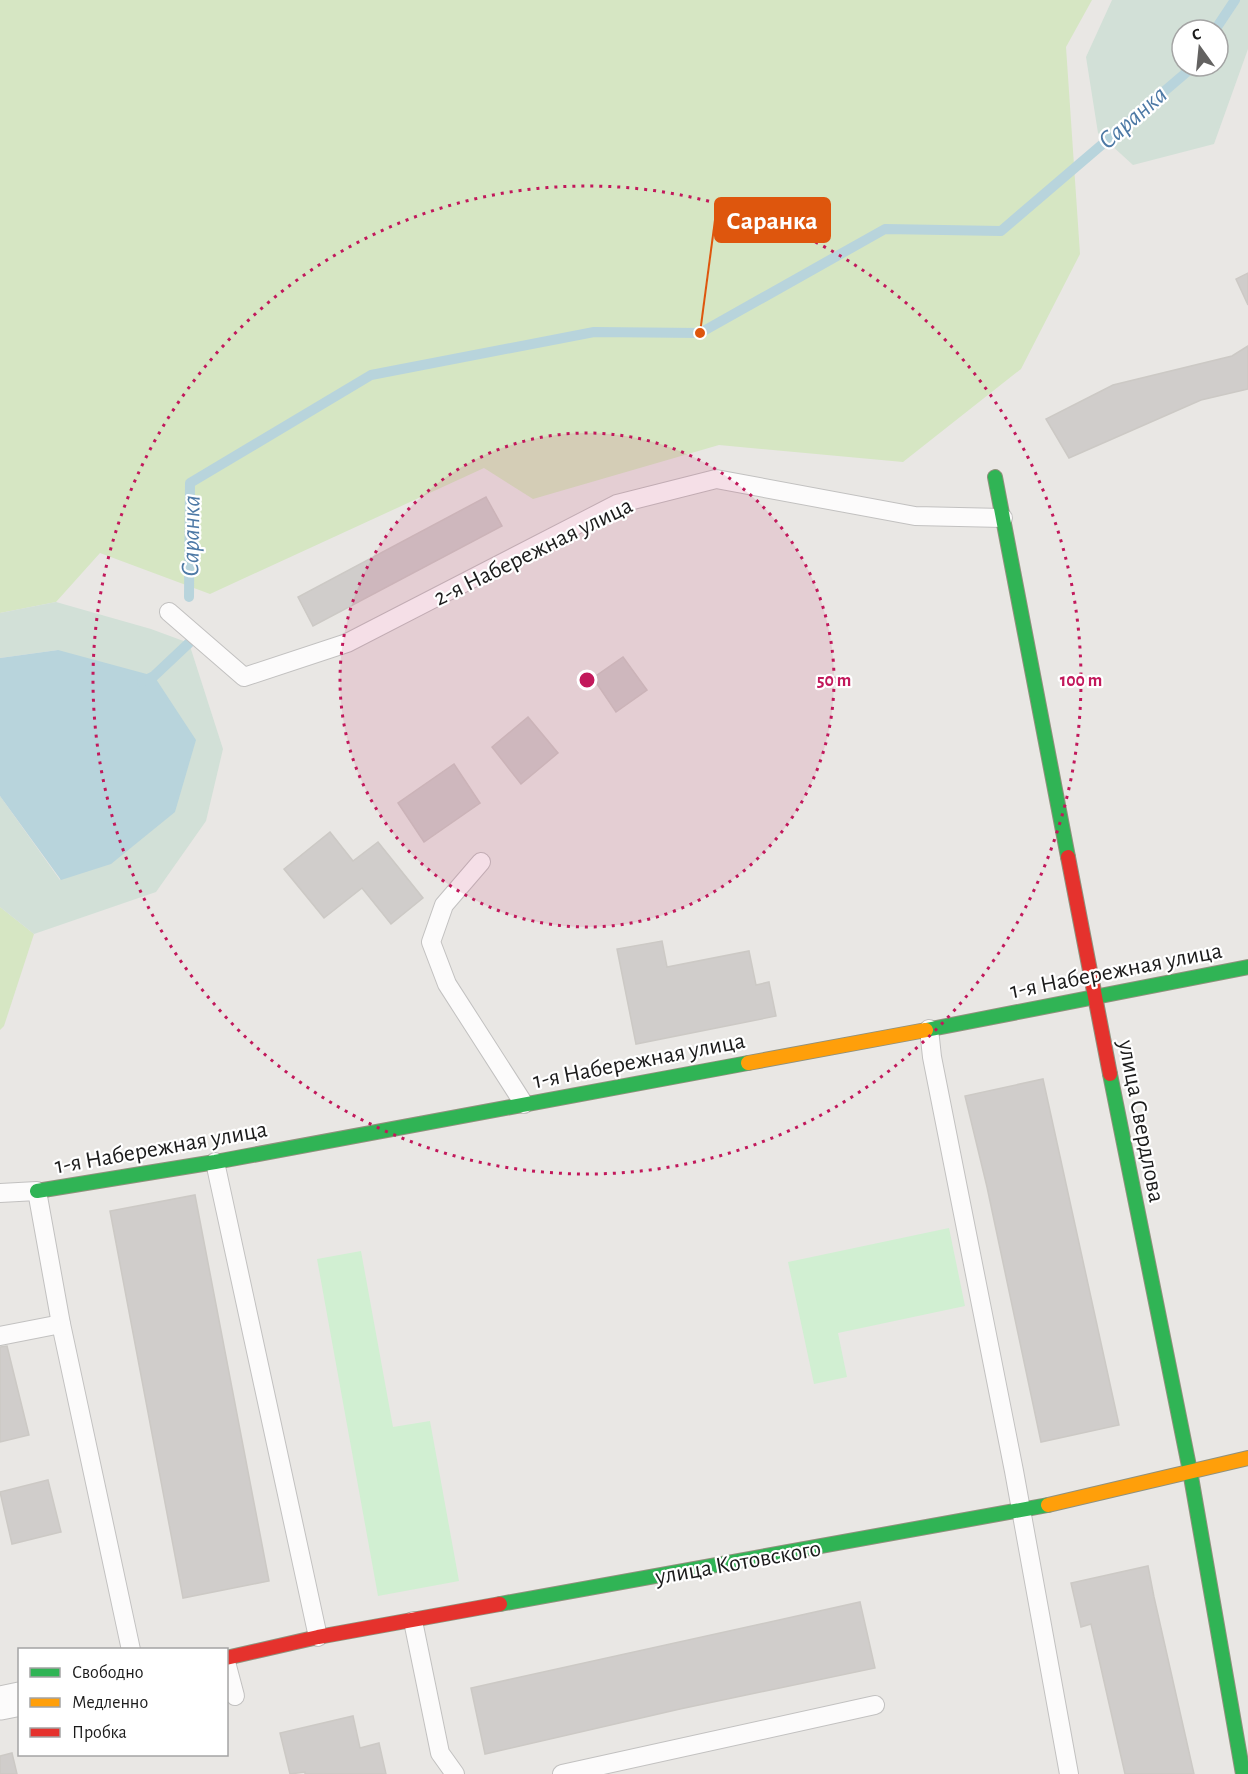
<svg xmlns="http://www.w3.org/2000/svg" width="1248" height="1774" viewBox="0 0 1248 1774" font-family="'Alegreya Sans',sans-serif">
	<style>
		.grass { fill: #d6e6c3 }
		.wetland { fill: #d2e0d7; fill-rule: evenodd }
		.park { fill: #d1efd2 }
		.water { fill: #b8d4dc }
		.lines { fill: none; stroke-linecap: round; stroke-linejoin: round }
		.stream { stroke: #b8d4dc; stroke-width: 10 }
		.building { fill: #d0cdcb; stroke: #ccc9c5; stroke-width: 1.5 }
		.lane-casing { stroke: #c2c1c0; stroke-width: 20 }
		.street-casing { stroke: #c2c1c0; stroke-width: 35 }
		.fast-casing { stroke: #90917d; stroke-width: 16 }
		.slow-casing { stroke: #90917d; stroke-width: 16 }
		.jam-casing { stroke: #90917d; stroke-width: 16 }
		.lane { stroke: #fcfbfb; stroke-width: 18 }
		.street { stroke: #fcfbfb; stroke-width: 33 }
		.fast { stroke: #30b455; stroke-width: 14 }
		.slow { stroke: #ff9f0a; stroke-width: 14 }
		.jam { stroke: #e5322d; stroke-width: 14 }
		.ring { fill: none; stroke: #c2185b; stroke-width: 3; stroke-dasharray: 3 6 }
		.labels { text-anchor: middle; stroke-width: 4.5; stroke-linejoin: round; paint-order: stroke }
		.street-label { font-size: 24px; fill: #1b1b1b; stroke: #fff }
		.water-label { font-size: 26px; font-style: italic; fill: #4d79a5; stroke: #fff }
		.centre { fill: #c2185b; stroke: #fff; stroke-width: 3 }
		.ring-label { font-size: 18px; text-anchor: middle; font-weight: bold; fill: #c2185b; stroke: #fff; stroke-width: 4.5; stroke-linejoin: round; paint-order: stroke }
		.leader { fill: none; stroke: #de560d; stroke-width: 2 }
		.callout-dot { fill: #de560d; stroke: #fff; stroke-width: 2 }
		.callout { fill: #de560d; stroke: #de560d; stroke-width: 2 }
		.callout-label { font-size: 26px; text-anchor: middle; font-weight: bold; fill: #fff }
	</style>
	<rect width="100%" height="100%" fill="#e9e7e4"/>
	<g class="grass">
		<polygon points="0,0 1092,0 1066,47 1080,254 1021,369 903,462 719,445 533,499 484,468 210,594 100,553 56,602 0,613"/>
		<polygon points="0,907 34,934 4,1026 0,1030"/>
	</g>
	<g class="wetland">
		<path d="M1112,0H1248V49L1214,144L1133,165L1098,133L1086,57ZM1182,30H1218V66H1182Z"/>
		<polygon points="56,602 151,629 189,643 223,749 206,821 156,892 34,934 0,907 0,796 60,880 58,650 0,658 0,613"/>
	</g>
	<g class="park">
		<polygon points="949,1228 965,1306 838,1333 847,1377 814,1384 788,1262"/>
		<polygon points="361,1251 393,1427 430,1421 459,1581 378,1596 317,1259"/>
	</g>
	<polygon class="water" points="58,650 154,676 196,740 175,812 111,864 61,880 0,796 0,658"/>
	<g class="lines">
		<g class="stream">
			<polyline points="1215,30 1235,0"/>
			<polyline points="189,597 190,483 371,375 594,332 700,333 885,229 1001,231 1188,71 1191,66"/>
			<polyline points="142,682 154,676 189,643"/>
		</g>
	</g>
	<g class="building">
		<polygon points="1248,273 1248,305 1236,279"/>
		<polygon points="1248,346 1248,389 1201,400 1069,458 1046,419 1113,385 1232,356"/>
		<polygon points="486,497 502,526 313,626 298,597"/>
		<polygon points="623,657 647,690 616,712 593,678"/>
		<polygon points="528,717 558,753 521,784 492,747"/>
		<polygon points="454,764 480,803 424,842 398,803"/>
		<polygon points="330,832 353,861 378,842 423,898 391,924 362,888 324,918 284,869"/>
		<polygon points="662,941 667,967 749,951 756,985 769,982 776,1016 636,1044 617,949"/>
		<polygon points="1043,1079 1119,1425 1041,1442 987,1187 965,1096"/>
		<polygon points="195,1195 269,1581 183,1598 110,1211"/>
		<polygon points="7,1346 29,1435 0,1442 0,1347"/>
		<polygon points="48,1480 61,1532 12,1544 0,1492"/>
		<polygon points="1148,1566 1154,1597 1194,1774 1125,1774 1091,1624 1081,1627 1071,1583"/>
		<polygon points="860,1602 875,1668 680,1709 485,1754 471,1688"/>
		<polygon points="353,1716 360,1748 379,1743 386,1774 305,1774 305,1772 290,1774 280,1733"/>
		<polygon points="12,1753 17,1774 0,1774 0,1756"/>
	</g>
	<g class="lines">
		<g class="lane-casing">
			<g id="lane">
				<polyline points="169,612 244,677 347,643 617,504 716,479 915,516 1003,518"/>
				<polyline points="481,862 444,905 431,942 447,984 524,1104"/>
				<polyline points="929,1029 932,1057 1014,1471 1069,1774"/>
				<polyline points="215,1162 318,1637"/>
				<polyline points="0,1193 37,1191 61,1324 131,1650"/>
				<polyline points="0,1336 61,1324"/>
				<polyline points="413,1621 440,1753 455,1774"/>
				<polyline points="226,1662 235,1696"/>
				<polyline points="562,1774 875,1705"/>
			</g>
		</g>
		<g class="street-casing">
			<polyline id="street" points="0,1703 20,1699"/>
		</g>
		<g class="fast-casing">
			<g id="fast">
				<polyline points="995,477 1068,857"/>
				<polyline points="926,1030 1248,967"/>
				<polyline points="1110,1074 1190,1471 1243,1774"/>
				<polyline points="37,1191 215,1162 748,1063"/>
				<polyline points="500,1604 1048,1505"/>
			</g>
		</g>
		<g class="slow-casing">
			<g id="slow">
				<polyline points="748,1063 926,1030"/>
				<polyline points="1048,1505 1248,1458"/>
			</g>
		</g>
		<g class="jam-casing">
			<g id="jam">
				<polyline points="1068,857 1110,1074"/>
				<polyline points="226,1658 318,1637 500,1604"/>
			</g>
		</g>
		<use href="#lane" class="lane"/>
		<use href="#street" class="street"/>
		<use href="#fast" class="fast"/>
		<use href="#slow" class="slow"/>
		<use href="#jam" class="jam"/>
	</g>
	<circle cx="587" cy="680" r="247" fill="#c2185b" fill-opacity=".12"/>
	<g class="ring">
		<circle cx="587" cy="680" r="247"/>
		<circle cx="587" cy="680" r="494"/>
	</g>
	<g class="labels">
		<g class="street-label">
			<text transform="translate(533 551) rotate(-26)" y="8">2-я Набережная улица</text>
			<text transform="translate(1116 970) rotate(-11)" y="8">1-я Набережная улица</text>
			<text transform="translate(639 1060) rotate(-11)" y="8">1-я Набережная улица</text>
			<text transform="translate(1142 1121) rotate(79)" y="8">улица Свердлова</text>
			<text transform="translate(161 1147) rotate(-10)" y="8">1-я Набережная улица</text>
			<text transform="translate(738 1562) rotate(-10)" y="8">улица Котовского</text>
		</g>
		<g class="water-label">
			<text transform="translate(1132 117) rotate(-41)" y="9">Саранка</text>
			<text transform="translate(190 536) rotate(-89)" y="9">Саранка</text>
		</g>
	</g>
	<circle cx="587" cy="680" r="9" class="centre"/>
	<g class="ring-label">
		<text x="834" y="686">50 m</text>
		<text x="1081" y="686">100 m</text>
	</g>
	<path class="leader" d="M700 333L715 220"/>
	<circle class="callout-dot" cx="700" cy="333" r="6"/>
	<rect class="callout" x="715" y="198" width="115" height="44" rx="6"/>
	<g class="callout-label">
		<text x="772" y="229">Саранка</text>
	</g>
	<rect x="18" y="1648" width="210" height="108" fill="#ffffff" stroke="#a4a4a4" stroke-width="1.5"/>
	<rect x="30" y="1668" width="30" height="9" fill="#30b455" stroke="#a4a4a4" stroke-width="1.5"/>
	<text x="72" y="1678" font-size="18" fill="#1b1b1b">Свободно</text>
	<rect x="30" y="1698" width="30" height="9" fill="#ff9f0a" stroke="#a4a4a4" stroke-width="1.5"/>
	<text x="72" y="1708" font-size="18" fill="#1b1b1b">Медленно</text>
	<rect x="30" y="1728" width="30" height="9" fill="#e5322d" stroke="#a4a4a4" stroke-width="1.5"/>
	<text x="72" y="1738" font-size="18" fill="#1b1b1b">Пробка</text>
	<g transform="translate(1200 48) rotate(345)"><circle r="28" fill="#ffffff" stroke="#a4a4a4" stroke-width="1.5"/>
	<path d="M0-4.5L10 22L0 15L-10 22Z" fill="#636261"/>
	<text y="-9" font-size="16" font-weight="bold" text-anchor="middle" fill="#1b1b1b">С</text>
	</g>
</svg>
